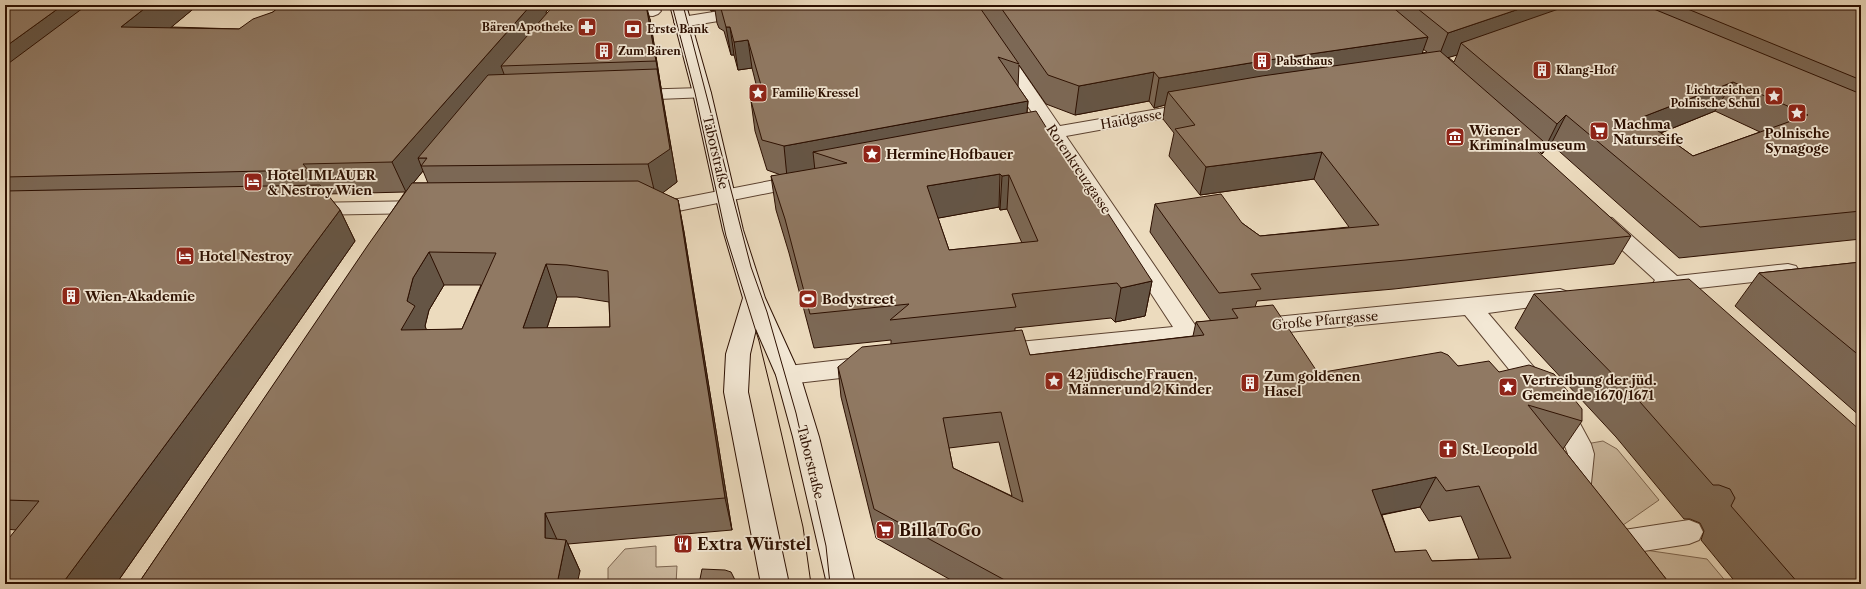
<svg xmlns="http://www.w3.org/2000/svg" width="1866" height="589" viewBox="0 0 1866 589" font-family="'Libre Caslon Text',serif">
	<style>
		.green { fill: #cbb89e; stroke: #7c644f }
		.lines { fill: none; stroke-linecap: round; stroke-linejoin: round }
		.street-casing { stroke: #5c4230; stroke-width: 2 }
		.secondary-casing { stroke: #2c0f00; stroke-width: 2 }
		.street { fill: #f3e8d5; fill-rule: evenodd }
		.secondary { fill: #f3e8d5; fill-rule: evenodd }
		.tram { stroke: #2c0f00; stroke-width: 1 }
		.wall { fill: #7c6855; stroke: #2c0f00; fill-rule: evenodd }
		.shaded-wall { fill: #655545; stroke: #2c0f00 }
		.building { fill: #907963; stroke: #2c0f00; fill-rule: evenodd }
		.labels { text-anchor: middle; stroke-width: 3.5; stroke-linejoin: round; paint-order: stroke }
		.far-poi-label { font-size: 11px; font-weight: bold; fill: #2c0f00; stroke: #f3e8d5; text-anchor: start }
		.street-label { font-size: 13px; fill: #2c0f00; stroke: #f3e8d5 }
		.poi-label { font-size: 13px; font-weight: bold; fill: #2c0f00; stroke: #f3e8d5; text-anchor: start }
		.near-poi-label { font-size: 16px; font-weight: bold; fill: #2c0f00; stroke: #f3e8d5; text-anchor: start }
	</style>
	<rect width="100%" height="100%" fill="#ecdbbe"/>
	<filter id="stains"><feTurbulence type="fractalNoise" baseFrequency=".005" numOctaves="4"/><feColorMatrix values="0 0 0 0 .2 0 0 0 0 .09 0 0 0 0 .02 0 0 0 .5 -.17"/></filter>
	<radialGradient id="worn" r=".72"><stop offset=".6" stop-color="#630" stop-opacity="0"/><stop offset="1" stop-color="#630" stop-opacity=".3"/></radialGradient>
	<g class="green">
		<polygon points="1603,441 1617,449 1659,500 1616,530 1591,503 1586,444"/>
		<polygon points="656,546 656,567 677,566 676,584 608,584 608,568 625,549"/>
		<polygon points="1645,550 1707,559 1728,584 1654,584 1635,553"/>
	</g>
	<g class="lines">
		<g class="street-casing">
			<g id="street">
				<polygon points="757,5 793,5 790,8 785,10 682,27 676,25 674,22 676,19 682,17"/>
				<polygon points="961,5 977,5 1060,126 1193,103 1199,104 1202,108 1199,112 1193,113 1066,136 1195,325 1223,322 1231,324 1234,330 1231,336 1223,338 999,360 991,358 987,352 991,346 999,344 1173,327 1050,139 1020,145 1013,143 1011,139 1013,135 1043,129"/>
				<polygon points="618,6 653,6 658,8 661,11 658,14 653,16 613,14 610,11 613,8"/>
				<polygon points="702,88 708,89 711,93 708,97 633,100 627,99 624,95 627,91 633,90"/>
				<polygon points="801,175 808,177 811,181 808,185 678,211 648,211 641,209 638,205 641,201 648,199 678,199"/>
				<polygon points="424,201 431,203 434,207 431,211 424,213 308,215 301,213 298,209 301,205 308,203"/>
				<path d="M1605,217L1612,218L1677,276L1788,264L1796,266L1799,271L1796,276L1788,278L1690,289L1691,291L1688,296C1679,299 1676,297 1669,293C1666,291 1659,291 1655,290L1652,285L1655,280L1598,228L1595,223L1598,218Z"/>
				<polygon points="1560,289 1568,292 1571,297 1568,302 1488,313 1577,418 1591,444 1594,454 1590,493 1591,498 1587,506 1578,509 1569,506 1564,493 1568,454 1559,431 1465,315 1256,335 1248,333 1245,327 1248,321 1256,319"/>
				<polygon points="867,357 875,360 879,366 875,372 867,375 788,384 780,381 776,375 780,369 788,366"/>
				<polygon points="1689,520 1699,524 1703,532 1699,540 1689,544 1611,556 1601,552 1597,544 1601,536 1611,532"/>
			</g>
		</g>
		<g class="secondary-casing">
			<polygon id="secondary" points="670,5 686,5 711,93 743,230 765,298 800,375 819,437 855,584 827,584 793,437 776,375 756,329 750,354 748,392 789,584 761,584 724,392 726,354 743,298 723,230 693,93"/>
		</g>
		<use href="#street" class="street"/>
		<use href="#secondary" class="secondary"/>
		<g class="tram">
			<polyline points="672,5 695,93 726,236 759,341 775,406 803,527 811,584"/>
			<polyline points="683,5 751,267 767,312 796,413 826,546 830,584"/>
		</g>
	</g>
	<g class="wall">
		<path d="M5,5H198L171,27L239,29L273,12L281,5H552L546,12V14L650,19L661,88L677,182L662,193L678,200L684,232L732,530L568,544L580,571L138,584L405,192L327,194L340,210L355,241L116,584H5L16,530L5,529ZM423,171L428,183H413ZM444,285H481L462,329L426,330L425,326L429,310ZM557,297H577L609,302L610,327L547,328Z"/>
		<path d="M709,5H1861V239L1679,258L1551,144L1542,154L1538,150L1537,152L1631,236L1614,264L1394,289L1257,301L1255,307L1318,373L1458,366L1499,372L1582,421L1563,449L1670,584H958L876,538L841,397L838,367L891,344V340L814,348L789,253L776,210L771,176L781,175L767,170L755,131L751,101L760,100L752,68L738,70L734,55H731L724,31L719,28L717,23L715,10L711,11ZM1423,49L1427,52L1422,53ZM1457,55L1454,62L1448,57ZM1019,65L1046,104L1075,115L1149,101L1154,108L1165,105L1163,119L1174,133L1169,156L1200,195L1314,179L1349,227L1260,236L1242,223L1155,204L1150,232L1211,321L1196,322L1193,336L1030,355L1015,331V328L1111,318L1115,322L1145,316L1152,281L1089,196L1027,113L1028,101L1018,87ZM1715,111L1760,132L1693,156L1661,133ZM999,207L1000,210L1007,209L1022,243L949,250L938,218ZM999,442L1012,496L953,468L949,448ZM1420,507L1429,521L1461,516L1479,559L1432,561L1395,552L1382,515Z"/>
		<polygon points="1861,262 1861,417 1735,306 1759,273"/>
		<polygon points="1534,294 1861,584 1737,584 1701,540 1704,531 1700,523 1690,519 1684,519 1616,437 1515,328"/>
	</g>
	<g class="shaded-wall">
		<polygon points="63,5 117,5 5,91 5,47"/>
		<polygon points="149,5 198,5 138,55 121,27"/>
		<polygon points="531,5 552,5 546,12 548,21 501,66 504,74 429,164 427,158 418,158 423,171 406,192 392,162"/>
		<polygon points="646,5 650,19 661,88 656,61"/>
		<polygon points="710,5 714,5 715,10 711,11"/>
		<polygon points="1531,5 1606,5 1461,43 1457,55 1437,61 1448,33"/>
		<polygon points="726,27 730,27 734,55 731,55"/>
		<polygon points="1428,37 1418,65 1168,92 1165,105 1154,108 1159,78 1262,61"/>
		<polygon points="748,40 752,68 738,70 734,42"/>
		<polygon points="657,69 663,101 677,182 656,198 648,164"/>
		<polygon points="1154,72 1149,101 1075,115 1079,86"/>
		<polygon points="1733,82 1715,111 1623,148 1640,118"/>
		<polygon points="1028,101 1025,131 813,152 815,171 787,177 784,146"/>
		<polygon points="1566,115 1551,144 1542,154 1557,124"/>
		<polygon points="1543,141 1529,168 1535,149"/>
		<polygon points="1322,152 1314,179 1200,195 1206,167"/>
		<polygon points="1000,174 999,207 928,220 927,186"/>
		<polygon points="1009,175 1007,209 1000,210 1002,176"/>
		<polygon points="678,200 684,232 732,530 725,498"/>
		<polygon points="340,210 355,241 116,584 62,584"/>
		<polygon points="429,252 444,285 429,310 425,326 430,338 401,330 407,301 413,278"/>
		<polygon points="546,264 557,297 536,361 523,328"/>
		<polygon points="1152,281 1145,316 1115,322 1121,288"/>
		<polygon points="1436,477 1420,507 1358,519 1372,490"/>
		<polygon points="545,513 559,544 545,538"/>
		<polygon points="566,540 580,571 577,584 557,584"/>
	</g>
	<g class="building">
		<polygon points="5,5 63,5 5,47"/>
		<polygon points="87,5 149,5 121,27 239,29 253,19 273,12 281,5 531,5 392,162 303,164 308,170 5,177 5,66"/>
		<polygon points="554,5 646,5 656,61 501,66"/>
		<polygon points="720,5 978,5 1019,64 998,57 1028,101 784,146 762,140 751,101 765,99 748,40 734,42 730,27 726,27"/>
		<polygon points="999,5 1390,5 1428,37 1262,61 1159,78 1154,72 1079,86 1048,75"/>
		<polygon points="1413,5 1531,5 1448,33"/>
		<path d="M1570,5H1644L1861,94V211L1700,227L1566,115L1557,124L1461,43ZM1733,82L1808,115L1693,156L1640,118Z"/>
		<polygon points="1678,5 1861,5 1861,80"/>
		<polygon points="1440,51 1543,141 1535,149 1631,236 1406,260 1251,274 1261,289 1219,293 1155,204 1221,194 1242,223 1260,236 1379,225 1322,152 1206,167 1175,129 1195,125 1168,92 1262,76"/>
		<polygon points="657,69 670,149 648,164 421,166 427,158 418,158 488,75"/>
		<path d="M1036,111L1089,196L1096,195L1152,281L1121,288L1117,283L1012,294L1016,307L890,320L909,304L810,314L785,219L771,176L847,163L813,152ZM1000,174L1002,176L1009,175L1038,241L949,250L927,186Z"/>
		<path d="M638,181L678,200L725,498L545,513V538L566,540L557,584H138L368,245L412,183ZM429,252L496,253L462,329L401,330L415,306L407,301L413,278ZM546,264L567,265L608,271L610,327L523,328Z"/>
		<polygon points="320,185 340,210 62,584 5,584 5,543 39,501 5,500 5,191"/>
		<polygon points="1861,262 1861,357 1759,273"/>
		<polygon points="1689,279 1861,431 1861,584 1799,584 1731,506 1735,498 1730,489 1719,485 1713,485 1640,402 1534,294"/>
		<path d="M1273,305L1318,373L1441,352L1448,355L1458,366L1489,361L1499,372L1529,365L1554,374L1582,409V421L1528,405L1631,534L1670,584H1012L874,509L838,367L862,347L1022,330L1030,355L1204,335L1196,322L1238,318L1232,309ZM1001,412L1023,502L953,468L943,418ZM1436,477L1446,491L1479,486L1511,558L1432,561L1426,550L1395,552L1372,490Z"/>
		<polygon points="702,569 725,570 731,572 736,582 736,584 699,584"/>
	</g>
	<defs>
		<g id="pharmacy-square" transform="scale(1)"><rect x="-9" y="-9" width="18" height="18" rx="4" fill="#8f2418" stroke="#f3e8d5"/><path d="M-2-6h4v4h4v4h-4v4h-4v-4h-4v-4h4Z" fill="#fff"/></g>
		<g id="bank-square" transform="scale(1)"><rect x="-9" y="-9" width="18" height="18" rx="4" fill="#8f2418" stroke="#f3e8d5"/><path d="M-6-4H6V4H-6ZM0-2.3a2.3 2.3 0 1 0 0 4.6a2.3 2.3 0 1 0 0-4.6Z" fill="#fff"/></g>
		<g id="building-square" transform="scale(1)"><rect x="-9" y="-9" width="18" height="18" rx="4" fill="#8f2418" stroke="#f3e8d5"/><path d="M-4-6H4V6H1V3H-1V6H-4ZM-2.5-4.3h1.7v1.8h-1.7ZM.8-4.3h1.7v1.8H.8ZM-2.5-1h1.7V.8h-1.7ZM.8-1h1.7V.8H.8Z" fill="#fff"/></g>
		<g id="sight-square" transform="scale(1)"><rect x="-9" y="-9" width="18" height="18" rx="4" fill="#8f2418" stroke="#f3e8d5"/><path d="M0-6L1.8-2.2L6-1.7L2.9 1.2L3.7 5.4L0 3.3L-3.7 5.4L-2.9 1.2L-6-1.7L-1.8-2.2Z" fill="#fff"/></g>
		<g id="supermarket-square" transform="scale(1)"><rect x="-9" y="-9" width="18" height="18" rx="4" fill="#8f2418" stroke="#f3e8d5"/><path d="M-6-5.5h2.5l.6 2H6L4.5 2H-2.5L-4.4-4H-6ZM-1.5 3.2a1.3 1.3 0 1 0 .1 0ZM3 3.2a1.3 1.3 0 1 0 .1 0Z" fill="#fff"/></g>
		<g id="museum-square" transform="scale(1)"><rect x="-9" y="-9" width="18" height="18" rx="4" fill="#8f2418" stroke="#f3e8d5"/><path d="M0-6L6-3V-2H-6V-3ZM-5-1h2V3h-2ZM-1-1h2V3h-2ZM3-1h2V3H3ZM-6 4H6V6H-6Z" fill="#fff"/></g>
		<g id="hotel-square" transform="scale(1)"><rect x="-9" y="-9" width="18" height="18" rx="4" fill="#8f2418" stroke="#f3e8d5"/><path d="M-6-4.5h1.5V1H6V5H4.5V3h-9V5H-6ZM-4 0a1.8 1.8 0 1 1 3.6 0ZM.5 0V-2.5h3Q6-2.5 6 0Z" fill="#fff"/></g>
		<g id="stadium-square" transform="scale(1)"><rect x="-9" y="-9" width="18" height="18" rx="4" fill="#8f2418" stroke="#f3e8d5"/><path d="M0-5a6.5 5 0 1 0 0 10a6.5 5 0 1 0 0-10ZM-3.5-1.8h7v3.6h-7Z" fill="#fff"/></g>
		<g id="church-square" transform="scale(1)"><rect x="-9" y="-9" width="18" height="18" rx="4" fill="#8f2418" stroke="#f3e8d5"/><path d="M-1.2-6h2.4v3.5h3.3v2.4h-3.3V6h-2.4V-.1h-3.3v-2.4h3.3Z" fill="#fff"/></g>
		<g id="restaurant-square" transform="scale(1)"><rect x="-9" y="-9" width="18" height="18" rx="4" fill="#8f2418" stroke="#f3e8d5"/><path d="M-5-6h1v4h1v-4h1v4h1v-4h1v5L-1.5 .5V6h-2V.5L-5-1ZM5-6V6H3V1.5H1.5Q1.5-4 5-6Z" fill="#fff"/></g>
	</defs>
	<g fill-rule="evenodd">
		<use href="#pharmacy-square" x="587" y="27"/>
		<use href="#bank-square" x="633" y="29"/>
		<use href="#building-square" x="604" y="51"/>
		<use href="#building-square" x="1262" y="61"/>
		<use href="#building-square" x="1542" y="70"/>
		<use href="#sight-square" x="758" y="93"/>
		<use href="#sight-square" x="1774" y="96"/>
		<use href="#sight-square" x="1797" y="113"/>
		<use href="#supermarket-square" x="1599" y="131"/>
		<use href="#museum-square" x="1455" y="137"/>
		<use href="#sight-square" x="872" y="154"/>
		<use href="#hotel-square" x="253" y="182"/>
		<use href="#hotel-square" x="185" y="256"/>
		<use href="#building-square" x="71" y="296"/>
		<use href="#stadium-square" x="808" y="299"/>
		<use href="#sight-square" x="1054" y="381"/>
		<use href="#building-square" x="1250" y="383"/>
		<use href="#sight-square" x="1508" y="387"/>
		<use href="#church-square" x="1448" y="449"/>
		<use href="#supermarket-square" x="885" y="530"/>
		<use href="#restaurant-square" x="683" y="544"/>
	</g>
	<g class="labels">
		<g class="far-poi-label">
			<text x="573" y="31" text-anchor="end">Bären Apotheke</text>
			<text x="647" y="33">Erste Bank</text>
			<text x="618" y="55">Zum Bären</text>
			<text x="1276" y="65">Pabsthaus</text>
			<text x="1556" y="74">Klang-Hof</text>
			<text x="1760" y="94" text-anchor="end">Lichtzeichen<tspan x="1760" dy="13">Polnische Schul</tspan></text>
			<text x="772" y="97">Familie Kressel</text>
		</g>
		<g class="street-label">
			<text transform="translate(1131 119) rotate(-10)" y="5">Haidgasse</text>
			<text transform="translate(716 152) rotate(77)" y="5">Taborstraße</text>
			<text transform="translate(1079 169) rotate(56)" y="5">Rotenkreuzgasse</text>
			<text transform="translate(1325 320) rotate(-5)" y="5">Große Pfarrgasse</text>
			<text transform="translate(811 462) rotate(76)" y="5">Taborstraße</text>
		</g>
		<g class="poi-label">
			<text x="1613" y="129">Machma<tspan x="1613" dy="15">Naturseife</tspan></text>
			<text x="1469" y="135">Wiener<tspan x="1469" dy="15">Kriminalmuseum</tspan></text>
			<text x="1797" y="138" text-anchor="middle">Polnische<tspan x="1797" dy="15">Synagoge</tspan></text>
			<text x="886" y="159">Hermine Hofbauer</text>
			<text x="267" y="180">Hotel IMLAUER<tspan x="267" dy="15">&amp; Nestroy Wien</tspan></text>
			<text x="199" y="261">Hotel Nestroy</text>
			<text x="85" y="301">Wien-Akademie</text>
			<text x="822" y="304">Bodystreet</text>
			<text x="1068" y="379">42 jüdische Frauen,<tspan x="1068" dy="15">Männer und 2 Kinder</tspan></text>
			<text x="1264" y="381">Zum goldenen<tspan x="1264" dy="15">Hasel</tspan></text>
			<text x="1522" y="385">Vertreibung der jüd.<tspan x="1522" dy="15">Gemeinde 1670/1671</tspan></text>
			<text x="1462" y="454">St. Leopold</text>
		</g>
		<g class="near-poi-label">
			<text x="899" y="536">BillaToGo</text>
			<text x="697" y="550">Extra Würstel</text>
		</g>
	</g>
	<rect width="1866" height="589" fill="none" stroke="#ecdbbe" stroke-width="20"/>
	<rect x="6" y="6" width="1854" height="577" fill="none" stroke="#2c0f00" stroke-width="2"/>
	<rect x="10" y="10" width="1846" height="569" fill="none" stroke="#2c0f00"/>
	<rect width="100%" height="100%" filter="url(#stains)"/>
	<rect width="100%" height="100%" fill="url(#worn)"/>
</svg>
